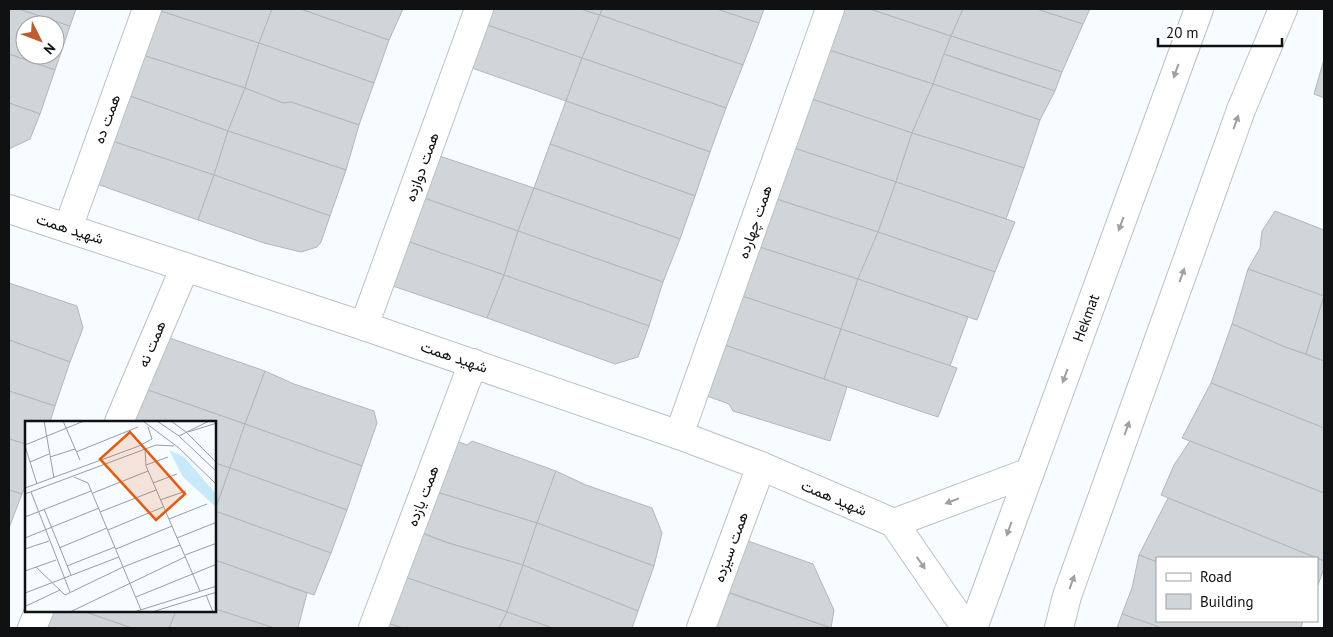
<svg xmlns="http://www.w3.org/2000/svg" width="1333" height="637" viewBox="0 0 1333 637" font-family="'PT Sans',Vazirmatn,sans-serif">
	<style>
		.building { fill: #cfd5d8; stroke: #b2b8ba; fill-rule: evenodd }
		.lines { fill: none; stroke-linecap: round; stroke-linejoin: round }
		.minor-casing { stroke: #bcc1c4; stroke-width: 30 }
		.tertiary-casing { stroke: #bcc1c4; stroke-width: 30 }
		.minor { stroke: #fff; stroke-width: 28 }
		.tertiary { stroke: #fff; stroke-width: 28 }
		.oneway { fill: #9fa0a0 }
		.labels { text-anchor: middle; stroke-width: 5; stroke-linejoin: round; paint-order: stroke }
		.street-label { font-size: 15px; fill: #0f1112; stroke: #fff }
		.inset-road { fill: none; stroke: #9a9ea0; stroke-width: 1 }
		.view { fill: #e8590c; fill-opacity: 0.15; stroke: #e8590c; stroke-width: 2.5 }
		.inset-edge { fill: none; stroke: #0f1112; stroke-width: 2.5 }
	</style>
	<rect width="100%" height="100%" fill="#f6fcff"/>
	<g class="building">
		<path d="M9,9H19L70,26L55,70L9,54ZM25,25H55V55H25Z"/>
		<polygon points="19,9 76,9 70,26"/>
		<polygon points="155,9 259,43 245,88 127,50"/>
		<polygon points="155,9 272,9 259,43"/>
		<polygon points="272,9 301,9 389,40 374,83 259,43"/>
		<polygon points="301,9 403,9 389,40"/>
		<polygon points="470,9 581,9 600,15 582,58 467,18"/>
		<polygon points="581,9 602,9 600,15"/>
		<polygon points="602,9 717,9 759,23 743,65 600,15"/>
		<polygon points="717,9 764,9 759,23"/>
		<polygon points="830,9 870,9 951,36 933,84 817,46"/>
		<polygon points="870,9 963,9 951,36"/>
		<polygon points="963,9 1037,9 1083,24 1062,72 951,36"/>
		<polygon points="1037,9 1090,9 1083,24"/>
		<polygon points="600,15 743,65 726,108 582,58"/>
		<polygon points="467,18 582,58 566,101 452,61"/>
		<polygon points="951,36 1062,72 1055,91 944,54"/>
		<polygon points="259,43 374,83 359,125 291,102 283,103 245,88"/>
		<polygon points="817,46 933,84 912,133 800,95"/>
		<polygon points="127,50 245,88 228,131 116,91"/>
		<polygon points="9,54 55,70 40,114 9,103"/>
		<polygon points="944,54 981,67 1055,91 1040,120 933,84"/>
		<polygon points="582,58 726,108 710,152 566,101"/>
		<polygon points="1324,59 1324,98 1314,94"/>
		<polygon points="933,84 1040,120 1024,168 912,133"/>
		<polygon points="245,88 283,103 291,102 359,125 346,170 228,131"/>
		<polygon points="116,91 228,131 214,175 97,136"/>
		<polygon points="800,95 912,133 896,182 782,144"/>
		<polygon points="566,101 710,152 695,196 550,144"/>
		<polygon points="9,103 40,114 30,139 9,149"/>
		<polygon points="228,131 346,170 330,216 214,175"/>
		<polygon points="912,133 1024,168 1006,219 896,182"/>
		<polygon points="97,136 214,175 198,220 97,184"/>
		<polygon points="550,144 695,196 680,239 534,188"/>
		<polygon points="782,144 896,182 878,232 764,195"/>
		<polygon points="419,149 534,188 518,231 404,191"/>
		<polygon points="214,175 330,216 321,242 317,247 301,252 264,243 198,220"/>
		<polygon points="896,182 1015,222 995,272 878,232"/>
		<polygon points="534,188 680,239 663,282 518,231"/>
		<polygon points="404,191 518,231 504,275 401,239"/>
		<polygon points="764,195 878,232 858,279 747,243"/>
		<polygon points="1275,211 1324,230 1324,296 1248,269 1260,248 1262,231"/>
		<polygon points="518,231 663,282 649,326 504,275"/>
		<polygon points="878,232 995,272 977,320 858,279"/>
		<polygon points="401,239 504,275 487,318 384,283"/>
		<polygon points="747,243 858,279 841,329 730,292"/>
		<polygon points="1248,269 1324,296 1306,354 1285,347 1232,324"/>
		<polygon points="504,275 649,326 638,357 615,364 487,318"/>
		<polygon points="858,279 968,317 950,366 841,329"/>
		<polygon points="9,283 77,306 83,328 70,362 9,340"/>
		<polygon points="730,292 841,329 824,379 713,341"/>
		<polygon points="1324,296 1324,361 1306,354"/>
		<polygon points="1232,324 1285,347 1324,361 1324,428 1211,383"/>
		<polygon points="841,329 957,368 938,417 824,379"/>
		<polygon points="158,334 265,371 245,424 142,388"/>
		<polygon points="9,340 70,362 55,406 9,391"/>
		<polygon points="713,341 847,387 830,441 740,413 733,411 729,404 707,396"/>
		<polygon points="265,371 294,384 374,411 377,423 362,466 245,424"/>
		<polygon points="1211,383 1324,428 1324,493 1182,438"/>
		<polygon points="142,388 245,424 230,468 215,463 215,422 115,422"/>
		<polygon points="9,391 55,406 50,422 26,422 26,444 9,439"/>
		<polygon points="245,424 362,466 347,510 230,468"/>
		<polygon points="9,439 26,444 26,484 22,494 9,490"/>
		<polygon points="454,440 467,445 472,441 556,471 537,523 430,490"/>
		<polygon points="1190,441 1324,493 1324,561 1161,495 1174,465"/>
		<polygon points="215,463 230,468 215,509"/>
		<polygon points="230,468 347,510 331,553 215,511"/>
		<polygon points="556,471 586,485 652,508 662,533 654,566 537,523"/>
		<polygon points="9,490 22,494 9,528"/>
		<polygon points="430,490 537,523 523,565 452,544 406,527"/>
		<polygon points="1168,498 1324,561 1324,568 1317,588 1317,558 1157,558 1157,562 1139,555"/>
		<polygon points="215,511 331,553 314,595 215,560"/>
		<polygon points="537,523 654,566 638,611 523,565"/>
		<polygon points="406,527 445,542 523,565 507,612 390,572"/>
		<polygon points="734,536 813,564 834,610 831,628 708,585 709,565 722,542"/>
		<polygon points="1139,555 1157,562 1157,621 1303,621 1301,628 1161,628 1122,614 1132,588"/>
		<polygon points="215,560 307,593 298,628 274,628 215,609"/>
		<polygon points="523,565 638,611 632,628 552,628 507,612"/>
		<polygon points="390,572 507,612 499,628 403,628 370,618"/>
		<polygon points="708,585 746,599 831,628 694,628"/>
		<polygon points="215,609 222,611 274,628 169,628 176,611 215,611"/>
		<polygon points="45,611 83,611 132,628 39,628"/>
		<polygon points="83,611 176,611 169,628 132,628"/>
		<polygon points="507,612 547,626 552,628 499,628"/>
		<polygon points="1122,614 1151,624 1161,628 1117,628"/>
		<polygon points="370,618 403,628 367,628"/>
	</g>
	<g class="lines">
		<g class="minor-casing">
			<g id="minor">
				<polyline points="9,209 364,326 679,435 761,466 894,523 966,628"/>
				<polyline points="68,228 147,9"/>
				<polyline points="364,326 479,9"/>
				<polyline points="119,422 185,267"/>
				<polyline points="679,435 830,9"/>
				<polyline points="894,523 1030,472"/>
				<polyline points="32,628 39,611"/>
				<polyline points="373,628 473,363"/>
				<polyline points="701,628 761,466"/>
			</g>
		</g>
		<g class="tertiary-casing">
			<g id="tertiary">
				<path id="s1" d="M973,628L1199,9"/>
				<polyline points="1059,628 1067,596 1241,110 1283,9"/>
			</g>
		</g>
		<use href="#minor" class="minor"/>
		<use href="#tertiary" class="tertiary"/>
	</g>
	<defs><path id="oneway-solid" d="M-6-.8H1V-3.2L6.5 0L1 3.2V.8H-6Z" transform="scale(1.25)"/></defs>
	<g class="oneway">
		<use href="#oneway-solid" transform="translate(1176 71) rotate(110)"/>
		<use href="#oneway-solid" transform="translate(1236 122) rotate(-70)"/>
		<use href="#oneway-solid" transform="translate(1121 224) rotate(110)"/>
		<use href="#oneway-solid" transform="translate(1182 275) rotate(-70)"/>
		<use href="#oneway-solid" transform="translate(1065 376) rotate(110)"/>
		<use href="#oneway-solid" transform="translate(1127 428) rotate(-70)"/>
		<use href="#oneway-solid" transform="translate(952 501) rotate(159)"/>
		<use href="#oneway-solid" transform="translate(1009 529) rotate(110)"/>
		<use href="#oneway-solid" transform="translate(921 563) rotate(55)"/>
		<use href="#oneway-solid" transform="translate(1072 582) rotate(-70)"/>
	</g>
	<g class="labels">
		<g class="street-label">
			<text transform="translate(107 119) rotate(-70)" y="5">همت ده</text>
			<text transform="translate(422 167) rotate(-70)" y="5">همت دوازده</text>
			<text transform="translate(755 222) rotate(-71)" y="5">همت چهارده</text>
			<text transform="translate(70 229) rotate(18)" y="5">شهید همت</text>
			<text dy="5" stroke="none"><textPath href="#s1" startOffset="330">Hekmat</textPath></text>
			<text transform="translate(152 344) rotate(-67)" y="5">همت نه</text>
			<text transform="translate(454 357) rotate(19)" y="5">شهید همت</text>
			<text transform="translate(423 496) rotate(-69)" y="5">همت یازده</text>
			<text transform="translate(834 498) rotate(23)" y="5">شهید همت</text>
			<text transform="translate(731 547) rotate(-70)" y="5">همت سیزده</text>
		</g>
	</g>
	<g transform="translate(25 421)">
		<rect width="191" height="191" fill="#f6fcff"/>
		<path d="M144,29L159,36L191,73V86L158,56Z" fill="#c8eaf8"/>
		<path class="inset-road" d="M19,0L29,57M38,0L55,39M118,0L154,27L192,64M132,0L154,15L192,51M146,0L161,11L192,42M163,11L192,2M154,15L184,0M0,24L59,0M0,25L12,63M120,29L121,45L175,170M51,31L113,6M25,36L50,28M5,41L24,33M121,44L143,36M49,56L63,62L116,189M128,62L152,53M0,67L114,25L127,18L123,6M6,71L45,171M68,72L123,50M0,73L131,24L149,25M135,79L161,70M19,88L46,154M75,91L131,69M0,96L66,70M144,98L182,83M83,109L138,86M0,117L74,87M152,117L192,101M34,127L82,107M0,128L24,120M91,128L147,105M160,134L192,122M42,145L90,126M11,146L40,174L98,146L155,124M0,150L31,139M0,172L94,136M181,174L188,191M111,176L192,143M1,185L35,169M45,191L160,136M109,191L192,165M127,191L192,171"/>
		<path class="view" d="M105,11L160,73L131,99L75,38Z"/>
		<rect width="191" height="191" class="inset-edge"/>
	</g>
	<rect width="1333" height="637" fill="none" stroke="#0f1112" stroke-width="20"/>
	<rect x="1156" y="557" width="162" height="65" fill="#ffffff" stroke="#9fa0a0"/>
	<rect x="1166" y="573" width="25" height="8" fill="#ffffff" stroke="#9fa0a0"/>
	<text x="1200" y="582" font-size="15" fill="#0f1112">Road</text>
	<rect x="1166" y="594" width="25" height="15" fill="#cfd5d8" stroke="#9fa0a0"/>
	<text x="1200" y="607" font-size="15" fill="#0f1112">Building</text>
	<g transform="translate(40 40) rotate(132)"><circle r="24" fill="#ffffff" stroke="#9fa0a0"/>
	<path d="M0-4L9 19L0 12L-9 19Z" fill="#c15b2d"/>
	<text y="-8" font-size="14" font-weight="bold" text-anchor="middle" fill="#0f1112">N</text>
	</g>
	<path d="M1158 38v8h124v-8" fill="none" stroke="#0f1112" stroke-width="2.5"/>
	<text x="1166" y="38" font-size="15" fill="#0f1112" stroke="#ffffff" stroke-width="4" paint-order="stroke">20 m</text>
</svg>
